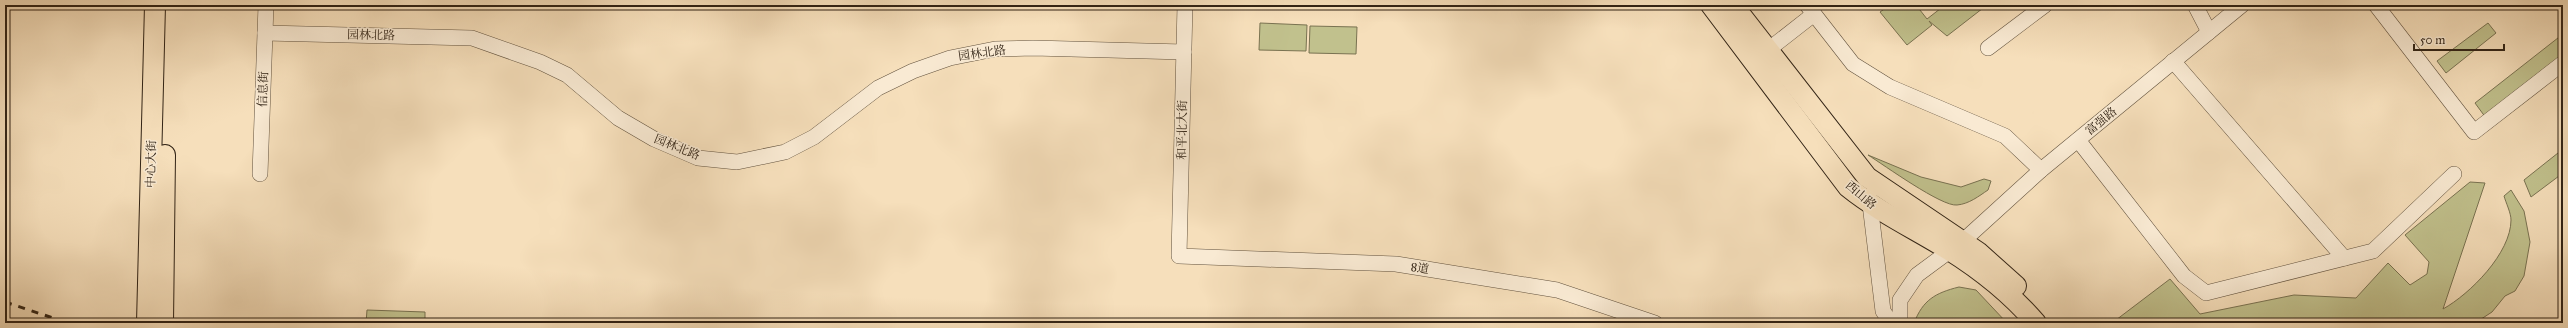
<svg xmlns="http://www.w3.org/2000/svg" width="2568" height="328" viewBox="0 0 2568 328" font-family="'IM FELL Great Primer','Noto Serif SC',serif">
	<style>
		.green { fill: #c1c18d; stroke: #797251 }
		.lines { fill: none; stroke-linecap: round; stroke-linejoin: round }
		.minor-casing { stroke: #62523e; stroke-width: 16 }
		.major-casing { stroke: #312315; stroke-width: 22 }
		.minor { stroke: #f9ead3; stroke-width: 15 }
		.major { stroke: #f6dfbb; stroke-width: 20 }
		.rail { stroke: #312315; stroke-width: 3; stroke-dasharray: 7 7; stroke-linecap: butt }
		.labels { text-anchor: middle; stroke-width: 3; stroke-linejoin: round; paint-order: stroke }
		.street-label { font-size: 12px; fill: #312315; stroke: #f9ead3 }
	</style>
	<rect width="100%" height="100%" fill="#f6dfbb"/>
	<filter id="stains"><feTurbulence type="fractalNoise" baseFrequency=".005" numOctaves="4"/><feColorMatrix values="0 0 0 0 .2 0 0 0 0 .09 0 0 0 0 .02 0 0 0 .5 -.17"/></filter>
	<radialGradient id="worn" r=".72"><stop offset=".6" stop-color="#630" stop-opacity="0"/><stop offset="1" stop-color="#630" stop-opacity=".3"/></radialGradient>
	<g class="green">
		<polygon points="1890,5 1916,5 1927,19 1945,5 1987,5 1947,36 1929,21 1932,25 1907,45 1880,12"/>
		<polygon points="1260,23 1307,25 1306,51 1259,50"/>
		<polygon points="2488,23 2496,33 2446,73 2437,61"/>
		<polygon points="1310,26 1357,27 1356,54 1309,53"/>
		<polygon points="2563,34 2563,58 2486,118 2475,103"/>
		<polygon points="2563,149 2563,173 2531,197 2524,180"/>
		<path d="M1868,155L1921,177L1961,187L1984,179L1991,181L1988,190C1979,196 1969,204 1957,205C1942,207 1884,165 1868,155Z"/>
		<path d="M2470,182L2485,183L2443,309C2470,294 2511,253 2511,220C2511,213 2506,203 2504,196L2511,190L2524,211L2530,242L2524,276L2515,291L2505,296L2492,312L2475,323H2112L2170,279L2200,314L2294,295L2356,298L2388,263L2410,285L2427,274L2429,262L2405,235Z"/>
		<path d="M1959,287L1976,290L2007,323H1914C1923,300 1935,293 1959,287Z"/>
		<polygon points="367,310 425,312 425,323 366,323"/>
	</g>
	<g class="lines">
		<g class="minor-casing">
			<g id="minor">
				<polyline points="1185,5 1179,256 1396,264 1557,290 1655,323"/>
				<polyline points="1807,5 1853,64 1890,87 2005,136 2041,170"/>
				<polyline points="2195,5 2209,32"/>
				<polyline points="2376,5 2474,132 2563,63"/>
				<polyline points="265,33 472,38 540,62 567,75 618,118 654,139 698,158 737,162 785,152 814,137 878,88 913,71 950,58 995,49 1033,48 1184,52"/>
				<polyline points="1988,48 2045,5"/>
				<polyline points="1768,50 1814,14"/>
				<polyline points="2173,61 2344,258"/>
				<polyline points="2078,140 2184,276 2206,293 2373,251 2454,174"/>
				<polyline points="260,174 266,5"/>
				<polyline points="1869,196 1883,311 1891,323"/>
				<polyline points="1900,323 1900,300 1917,275 1963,241 2041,170 2242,5"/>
			</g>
		</g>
		<g class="major-casing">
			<g id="major">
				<path d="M1711,5L1848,187C1879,212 1915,229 1949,250C1981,270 2012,295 2036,323"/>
				<polyline points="1733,5 1867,177 1978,252 2016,286"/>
				<polyline points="147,323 155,5"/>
				<polyline points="163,323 165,155"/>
			</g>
		</g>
		<use href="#minor" class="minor"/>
		<use href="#major" class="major"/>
		<polyline class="rail" points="5,302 68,323"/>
	</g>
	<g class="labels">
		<g class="street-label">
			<text transform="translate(371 35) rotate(1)" y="4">园林北路</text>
			<text transform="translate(982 53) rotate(-8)" y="4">园林北路</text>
			<text transform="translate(263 89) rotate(-88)" y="4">信息街</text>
			<text transform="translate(2101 121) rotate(-39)" y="4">富强路</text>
			<text transform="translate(1182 130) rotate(-89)" y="4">和平北大街</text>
			<text transform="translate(677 147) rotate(22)" y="4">园林北路</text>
			<text transform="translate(151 164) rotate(-89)" y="4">中心大街</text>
			<text transform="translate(1861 195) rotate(40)" y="4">西山路</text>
			<text transform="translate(1420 268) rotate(9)" y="4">8道</text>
		</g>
	</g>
	<rect width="2568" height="328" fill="none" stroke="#f6dfbb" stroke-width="20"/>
	<rect x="6" y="6" width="2556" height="316" fill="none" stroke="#312315" stroke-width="2"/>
	<rect x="10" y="10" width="2548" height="308" fill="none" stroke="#312315"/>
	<path d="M2414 44v6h90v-6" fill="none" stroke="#312315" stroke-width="2"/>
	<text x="2420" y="44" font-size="12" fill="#312315" stroke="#f9ead3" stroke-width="3" paint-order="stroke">50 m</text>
	<rect width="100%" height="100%" filter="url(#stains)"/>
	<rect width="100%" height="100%" fill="url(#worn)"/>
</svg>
